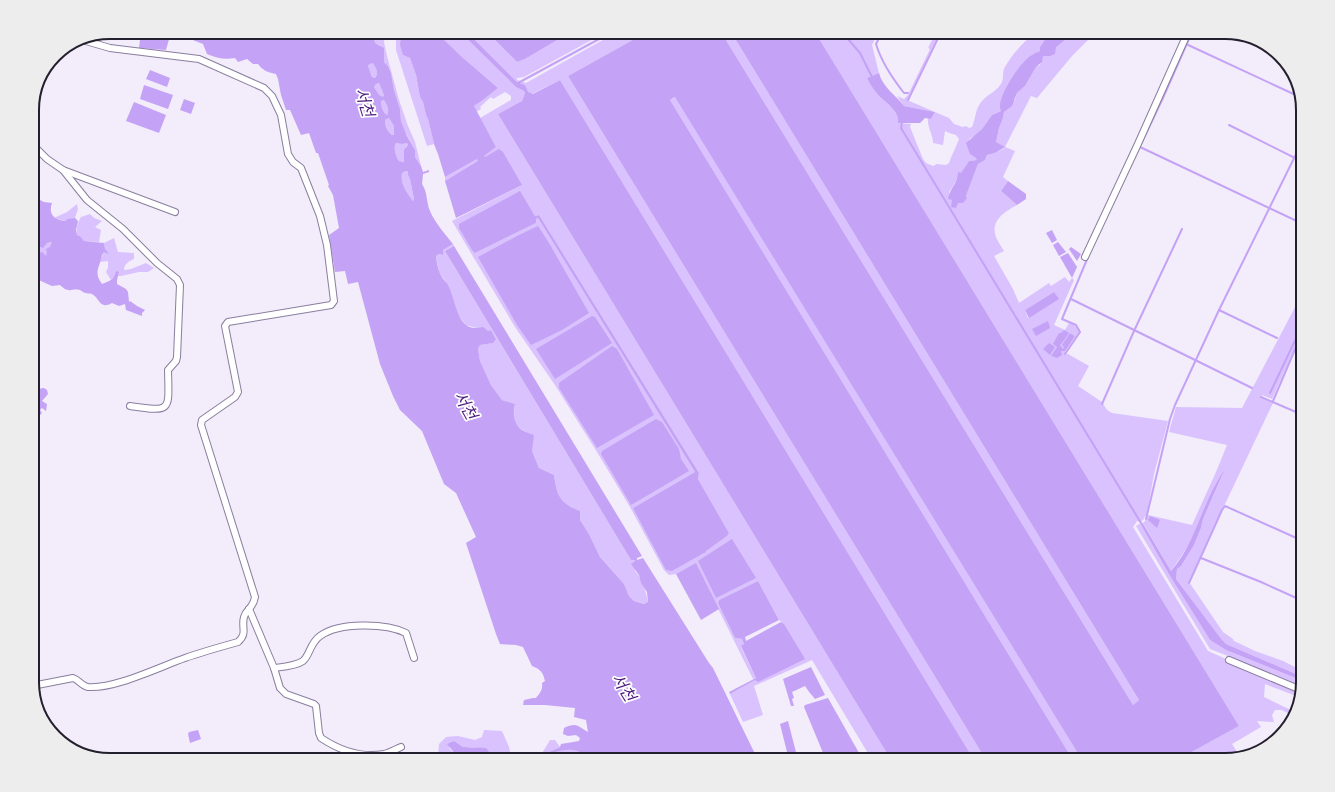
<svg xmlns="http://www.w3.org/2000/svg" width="1335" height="792" viewBox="0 0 1335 792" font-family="'Sofia Sans Condensed','Noto Sans KR',sans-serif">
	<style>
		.green { fill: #d9c2fe; fill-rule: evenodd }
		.water { fill: #c4a2f6; fill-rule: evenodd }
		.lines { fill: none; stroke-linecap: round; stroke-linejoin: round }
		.stream { stroke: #c4a2f6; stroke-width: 2 }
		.street-casing { stroke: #8a7e9e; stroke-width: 8 }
		.street { stroke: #fff; stroke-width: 6 }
		.labels { text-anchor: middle; stroke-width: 3.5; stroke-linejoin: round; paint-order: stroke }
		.water-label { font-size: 16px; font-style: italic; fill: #4d1b7c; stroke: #fff }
		.rim { fill: none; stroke: #241f2c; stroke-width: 2 }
	</style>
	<rect width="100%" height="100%" fill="#f2ecfb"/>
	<g class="green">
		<polygon points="375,32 385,32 384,42 387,56 399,100 408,126 415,142 421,166 415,157 415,150 405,131 401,121 400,109 394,90 391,73 388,66 384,62 381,46 375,43 374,38"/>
		<polygon points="399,32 402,32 401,34 403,55 410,58 416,75 420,97 423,102 426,115 428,119 434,144 427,146 396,50 396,40"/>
		<path d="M436,32H460L516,87L524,91L525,93L522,101L498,114L891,760H872L812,660L754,686L763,715L743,722L730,694L755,680L784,624L779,620L758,581L719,600L718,603L735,638L742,639L744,644L741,647L756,678L753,679L696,564L676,574L669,575L664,570L630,507L597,452L555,385L515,327L452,221L522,185L483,156L496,147L480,118L511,100V96L505,92L493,99L491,97L480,107L481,109L476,112L474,106L483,100L498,88L461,56ZM520,192L535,216L539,215L699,473L698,479L729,533L727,536L705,551V553L702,554L633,508L695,472L538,218L536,219V223L475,253Z"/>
		<polygon points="467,32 487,32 517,62 525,59 571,32 606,32 524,77 517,78 517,80 526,83 617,32 647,32 568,76 986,760 974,760 560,80 532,94 527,92 525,85 517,82"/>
		<polygon points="721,32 731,32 1139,700 1133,705"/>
		<path d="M815,32H870L876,37L872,45L879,73L867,78C871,84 874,90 878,95C885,102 900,111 898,123L911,124L910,127L923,159L926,163L933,166L937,164L946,165L949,163C952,154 956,147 959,139L956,135L949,133L945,131L943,145L933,143C933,135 927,127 928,118L931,119L935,112L904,106L897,96L904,99L908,95L930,49L928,48L936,32H940L907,100L949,118L954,124L963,127L966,126L969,128L972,127C976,118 975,109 982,101C988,94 998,91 1002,82C1004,77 1002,71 1005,67C1012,54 1024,42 1035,32H1050L1040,47V51L1032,55L1001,111L992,115L982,129L976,135L969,139L977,160L969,161L949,192L952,200L958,203L966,196L978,164L985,160L987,155L995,153L1005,148L996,142L999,128L1003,118L1004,112L1015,100L1017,93L1025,86L1036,67L1040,65L1043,56H1050L1055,47L1071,35L1070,32H1096L1072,56L1037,98L1031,96L1005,147L1015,151L1003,177L1008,181L1001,191L1017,205C1006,211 992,219 995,234C996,239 1001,246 1004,251L994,256L1013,289L1019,303L1049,283L1051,286L1065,277L1069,282L1072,278L1074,280L1054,325L1065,330L1069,323C1074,325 1078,327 1079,332L1065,352V354H1068L1089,366L1078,386L1102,402L1107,410L1112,413L1168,421L1154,474L1147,513L1143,520L1140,522L1137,521L1133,527L1208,651L1300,692L1299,697L1265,684L1264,697L1295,712L1293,716L1282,710H1275L1272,715L1274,722L1257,721L1261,727L1232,744L1237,752L1243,750L1245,755L1235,757L1233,755L1225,760H1177L1239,726ZM1054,292L1058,299L1028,318L1025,310ZM1062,333L1060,345L1062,349H1064L1070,333L1075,336L1064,350L1061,351L1057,357L1052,356L1057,347L1056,345L1060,334Z"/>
		<path d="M373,62C376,68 379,72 375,78L372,77L368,66Z"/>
		<polygon points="379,83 384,95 383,97 379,96 374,87 376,84"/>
		<polygon points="676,97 1082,760 1073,760 670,100"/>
		<path d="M384,100C387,105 390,110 387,115C383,113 381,106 381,101Z"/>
		<path d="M389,118L394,126L395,135H392C387,131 385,126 385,120Z"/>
		<path d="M396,143L402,144L407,143L408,145L406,147L404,162L399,161C396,157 393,147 396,143Z"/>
		<polygon points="477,159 479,161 445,181 445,177"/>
		<path d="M406,171H408V175L410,179L414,199L413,201C407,193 400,184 402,173Z"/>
		<polygon points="77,204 78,209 75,218 65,221 54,218 67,212"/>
		<path d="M90,214L94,218L102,221L95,227L101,230L99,242L84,241L80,236L77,235C76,228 78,222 81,217Z"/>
		<path d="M114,238L118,252L134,253V259C129,261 124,264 124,270L131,269L146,263L154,268L148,272H139L121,276H118L119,272L111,280L106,272L108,268V261L100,262L105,249L104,243Z"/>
		<polygon points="53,242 46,256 40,261 33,260 38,266 36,268 32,264 32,249 35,251 47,243"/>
		<path d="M453,244L454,246L445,251L631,560H635V571C641,576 647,594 648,602L645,604L634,601L629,596L624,584L600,557L589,534L580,520V511C560,503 557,496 554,475L539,468L532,451V445L528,434L516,425L513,419L515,404L502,400L491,385L480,361L478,349L480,345L492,343L496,341L491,330L488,331L466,325L458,315L448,285L439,272L436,256L439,254L442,255L443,250Z"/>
		<polygon points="1303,292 1303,332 1295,348 1272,399 1262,395 1261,398 1273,403 1225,504 1215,523 1189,582 1223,632 1233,639 1234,641 1255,651 1283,661 1303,671 1303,677 1226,644 1220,639 1176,579 1177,569 1181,566 1194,545 1201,528 1203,519 1224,472 1188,546 1171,571 1143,523 1145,521 1148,515 1192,525 1216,472 1227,445 1169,432 1176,407 1242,408"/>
		<polygon points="1141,523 1141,525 1170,576 1210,640 1226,650 1303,681 1302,687 1241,661 1210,649 1136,526"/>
		<path d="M484,730L502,731L509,747L512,760H461C469,754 474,751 484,753L474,747H463L454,741L449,748L456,755L457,760H452L451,754L438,757L439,744L446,737L458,736L475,740L482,737Z"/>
		<path d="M550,740H555L560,747L543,755V758C556,750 579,743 587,760H538Z"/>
		<polygon points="729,752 732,754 732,756 725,760 714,760 724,753"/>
	</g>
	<g class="water">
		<polygon points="141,32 171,32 166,50 139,48"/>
		<path d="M172,32H375L374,38L375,43L384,48V62L388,66L391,73L394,90L400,109L401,121L407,136L415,150V157L421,166L423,172L429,170V172L423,174L422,184C428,193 426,202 430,211C435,223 445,234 453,244L443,250V255L439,254L436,256C437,264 438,271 442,277C444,281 448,283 449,287C457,304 457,334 483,327L488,331L491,330L496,340L493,343L480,345L478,349L480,361L491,385L502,400L515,404C511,421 517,431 534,435L532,451L539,468L554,475C557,496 560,503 580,511V520L589,534L600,557L624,584L629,596L634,601L644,604L648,602L647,592L641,583L639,575L631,564L635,561V560H631L445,251L454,246L642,556L637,558V560L643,558L709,663L713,668L758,760H725L732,756V754L729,752L724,753L714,760H587C579,743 555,751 542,758L543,755L560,747L561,744L579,741L580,738L576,735L568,736L563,734L564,728C577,722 577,726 588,732L586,720L574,717L575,708L545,705H523L524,700L533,698H536C540,693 543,690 542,683L545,681C543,672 540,669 532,666L523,647L516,645L500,644L496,634L466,543L476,537L456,493L444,484L422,431L400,410L393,396L380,364L358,282L348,284L345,271L335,272L329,235L339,228L333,195L328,186L329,185L318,153H316L309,133L301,135L290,110H286L281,95L278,79L276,74C269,73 262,70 258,64H253L247,59L238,62L235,58C224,60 217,58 207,54L203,44ZM373,63C376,68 379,72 375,78L372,77L368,66L370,64ZM379,83L384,95L383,97L379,95L374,87L376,84ZM384,100C387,105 390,110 387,115C383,113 381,106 381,101ZM389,118L394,126V135H392C387,131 385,126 385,120ZM396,143L402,144L407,143L408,145L404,150V162L399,161C396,157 393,147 396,143ZM406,171H408V175L410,179L414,199L413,201C407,193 400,184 402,173Z"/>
		<polygon points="402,32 436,32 461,56 498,88 483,100 474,106 496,147 484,156 485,157 499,149 503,152 522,185 456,218 445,181 478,161 477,159 445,177 438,154 434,144 428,119 426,115 423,102 420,97 416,75 410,58 403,55 400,45"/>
		<polygon points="460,32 467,32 517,82 525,85 528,92 533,94 560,80 974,760 891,760 498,114 522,101 525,93 524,91 516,87"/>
		<polygon points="487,32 571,32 525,59 517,62"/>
		<polygon points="647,32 721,32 1133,705 1139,700 731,32 815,32 1239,726 1177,760 1082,760 675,97 670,100 1073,760 986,760 568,76"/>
		<path d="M1050,32H1070L1071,35L1056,47L1055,54L1050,56H1043L1042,62L1036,67L1025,86L1017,93L1012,106L1004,112L1003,118L999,128L996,142L1005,147L995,153L987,155L985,160L978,164L966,196L967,198L963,203H958L956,208L951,207L952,200L948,199C950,187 958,184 958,172L961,173L969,161L977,160L975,157L970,154L966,143L982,129L992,115L1001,111C1000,109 1000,107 1000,105C1001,92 1021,61 1032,55C1034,53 1038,52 1040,51V47Z"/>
		<polygon points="150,70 170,78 167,87 146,79"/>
		<path d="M879,73C883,88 895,94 904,106L935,112L931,119L925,118L920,123H898C900,111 885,102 878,95C874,90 870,84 867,78Z"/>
		<polygon points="144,85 173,95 168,109 140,99"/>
		<polygon points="184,99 195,103 191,114 180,110"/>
		<polygon points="134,102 166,115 159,133 126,121"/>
		<polygon points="1008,181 1026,194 1026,199 1017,205 1001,191"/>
		<polygon points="520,191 535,216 539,215 699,473 698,479 729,533 727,536 706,551 705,553 702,554 672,571 666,570 633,508 695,472 538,218 536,219 536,223 475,253 472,250 459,228 459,224"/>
		<path d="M34,197L44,202L52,203C48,214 54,220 65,221L68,219L75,218L78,221L76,230L77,235L80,236L84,241L104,243L105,249L109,254L104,252L102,255C100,267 93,272 102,284C107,282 112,281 115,275C117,270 113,274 117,271L119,272L117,280V284L126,289L128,292L129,302L130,301L137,306L145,310L142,313V316L126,310L125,304L119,306L112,303C99,310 100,298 92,294C90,293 88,294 86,293C84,293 82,291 80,290C71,288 69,294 60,285L52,286L32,277V264L36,268L38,266L33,260L34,259L40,261L39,253L42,252L46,256L47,252L46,249L50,247L52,242L47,243L43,248L41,247L35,251L32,249V200Z"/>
		<polygon points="538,226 549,243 589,313 562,330 531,345 517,325 478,257 519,235"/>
		<polygon points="1052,230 1057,240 1052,243 1046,233"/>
		<polygon points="1058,242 1066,252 1059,256 1053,245"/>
		<polygon points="1071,247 1081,254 1077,261 1069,249"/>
		<polygon points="1068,253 1077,267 1072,278 1060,257"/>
		<polygon points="1054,292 1059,299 1029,318 1025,310"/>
		<polygon points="592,316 595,317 612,343 555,379 536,349"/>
		<polygon points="1048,321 1050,328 1036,336 1032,329"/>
		<polygon points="1064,330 1069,333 1062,343 1060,345 1063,349 1064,347 1062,345 1070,333 1075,336 1065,351 1061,351 1062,355 1057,358 1051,356 1057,347 1053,344 1059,333 1061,333"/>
		<polygon points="1049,343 1055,347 1050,355 1043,349"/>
		<polygon points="612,346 617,349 654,415 597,448 561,391 559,388 559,383"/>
		<polygon points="35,374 37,374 38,376 36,381 37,389 44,388 47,390 48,394 42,401 47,404 46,411 42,408 40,410 42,413 39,416 40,420 39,422 37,422 36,418 34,418 32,419 32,409 36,411 39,409 40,406 36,407 36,404 33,405 36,397 33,400 32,375"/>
		<polygon points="656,419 662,422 679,449 681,459 689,471 631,505 601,454 602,451"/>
		<path d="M1224,471L1203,519L1201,528L1194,545L1181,566L1177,569L1176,579L1221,639L1226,644L1303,677V681L1226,650L1210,640L1170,576L1141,525L1142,522L1171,571C1196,543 1202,502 1224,471Z"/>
		<polygon points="1150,516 1160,520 1157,528 1148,520"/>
		<polygon points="732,539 756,578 716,598 698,561"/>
		<polygon points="696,563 719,609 701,620 676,574"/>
		<polygon points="758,581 779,620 745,637 746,641 781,622 784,624 805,659 758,682 755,680 730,694 729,692 756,678 741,646 744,644 742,639 735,638 718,603 719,600"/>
		<path d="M811,667L825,695L815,699C812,695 808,691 805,686L792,692L794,698L792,699L794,706H791L783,679Z"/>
		<polygon points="828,698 863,760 826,760 804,707 805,705"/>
		<polygon points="788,721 798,760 789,760 780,724"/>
		<polygon points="198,730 201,739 190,743 188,734 189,732"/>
		<path d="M454,741L463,747L486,748L489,752C482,753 475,751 469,754C464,757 463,760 457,760L456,755L447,744Z"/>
	</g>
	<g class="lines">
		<g class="stream">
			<polyline points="842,32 860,53 872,77"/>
			<path d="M873,32L879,38L876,44C881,61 893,79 904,93H908"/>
			<polyline points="1016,32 1028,39"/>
			<polyline points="1186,44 1300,97"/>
			<polyline points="518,83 612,32"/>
			<polyline points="908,100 941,32"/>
			<polyline points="902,122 901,128 1141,523"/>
			<polyline points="1229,125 1303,162"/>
			<polyline points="1141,144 1163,98 1192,32"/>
			<polyline points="1140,147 1303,224"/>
			<polyline points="1071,299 1252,388"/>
			<polyline points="1219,310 1277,338"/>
			<polyline points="1296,347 1303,351"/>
			<polyline points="1065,354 1080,332 1076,325 1062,319 1088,257"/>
			<polyline points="1270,393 1303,324"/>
			<polyline points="1261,397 1303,415"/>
			<polyline points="1273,401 1296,347 1303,335"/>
			<polyline points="1102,404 1134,331 1182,229"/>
			<polyline points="1146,519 1170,419 1175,405 1219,310 1303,140"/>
			<polyline points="1201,558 1261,582 1303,601"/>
			<polyline points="1189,583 1222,510 1225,506 1303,541"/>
		</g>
		<g class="street-casing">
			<g id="street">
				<polyline points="32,144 47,159 63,170 175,212"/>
				<path d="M63,170L87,200L123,229L157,263L177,279L180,285L177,357L176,361L168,370C169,412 172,412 130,406"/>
				<polyline points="1085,257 1137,146 1188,32"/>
				<path d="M249,609L274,668L280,688L286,694L314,704L316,706L319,733L321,738C339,750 361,758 384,754C389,753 396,749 401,747"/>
				<polyline points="1229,660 1301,690"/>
				<path d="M274,668C282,667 296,666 303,661C310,655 310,643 320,636C339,622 386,623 406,633L414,658"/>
				<path d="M32,686L73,678C79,680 82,686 88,687C115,689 159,667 185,658C202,652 220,647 238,642C248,633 241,628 244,617C246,609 253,609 255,597L201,425L202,420L235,397L238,392L225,326L228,322L331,305L334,301L327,245L320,216L301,168L293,162L288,154L281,115L272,96L264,88L199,59L110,48L79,39"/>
			</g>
		</g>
		<use href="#street" class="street"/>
	</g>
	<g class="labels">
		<g class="water-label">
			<text transform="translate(365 102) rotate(73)" y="6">서천</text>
			<text transform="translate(466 405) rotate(61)" y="6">서천</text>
			<text transform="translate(624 687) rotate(58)" y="6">서천</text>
		</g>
	</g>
	<path d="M0 0H1335V792H0ZM110 39H1225A71 71 0 0 1 1296 110V682A71 71 0 0 1 1225 753H110A71 71 0 0 1 39 682V110A71 71 0 0 1 110 39Z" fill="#ededee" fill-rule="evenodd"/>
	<path class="rim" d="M110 39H1225A71 71 0 0 1 1296 110V682A71 71 0 0 1 1225 753H110A71 71 0 0 1 39 682V110A71 71 0 0 1 110 39Z"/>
</svg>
